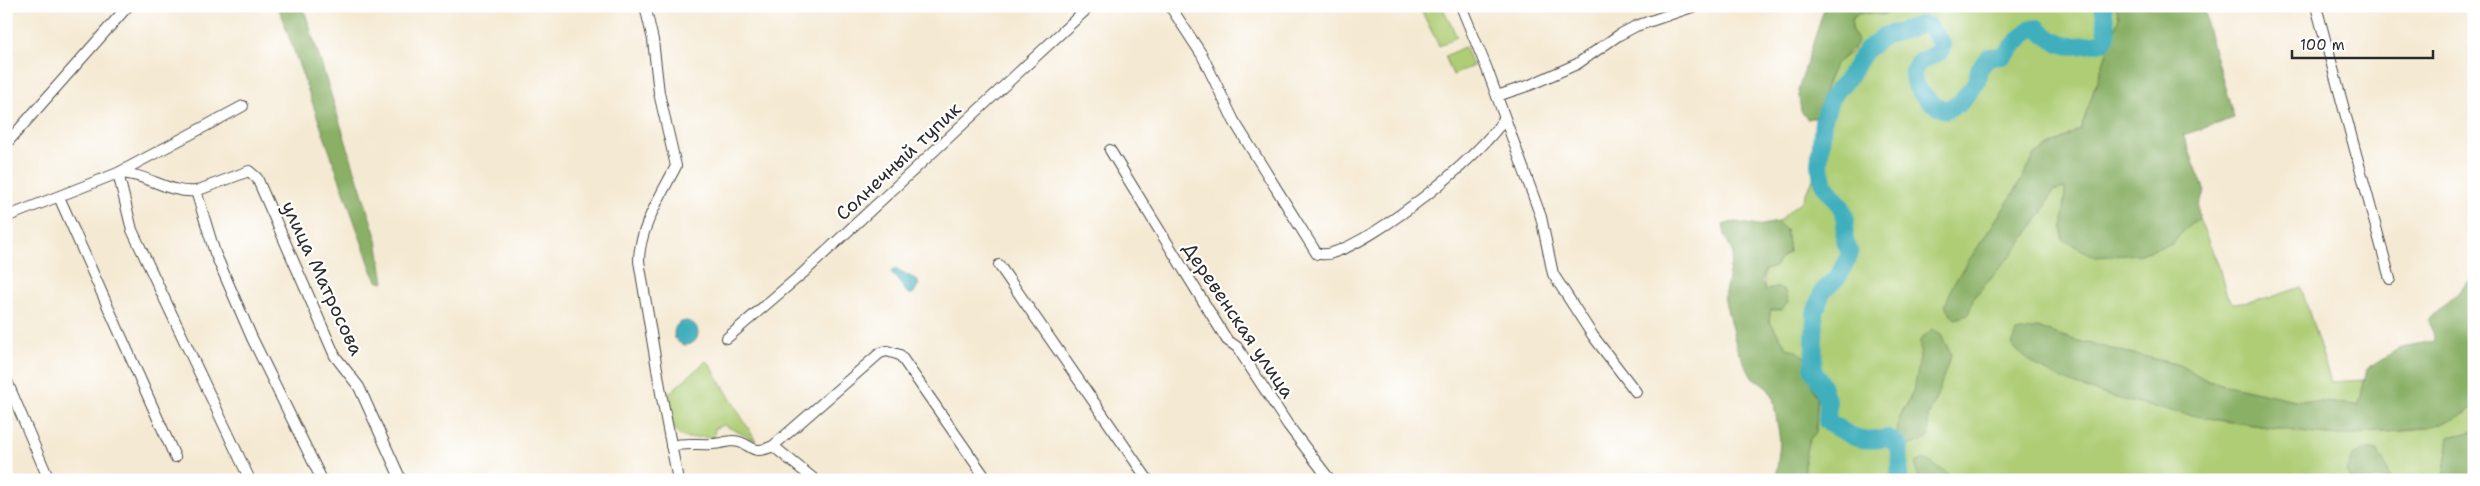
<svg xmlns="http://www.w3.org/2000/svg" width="2480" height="486" viewBox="0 0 2480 486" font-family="'Shantell Sans',sans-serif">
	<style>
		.green { fill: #aecd75; stroke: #6c7c50; fill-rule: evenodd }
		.forest { fill: #8ab066; stroke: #5a6e48 }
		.water { fill: #40afbd; stroke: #366d74 }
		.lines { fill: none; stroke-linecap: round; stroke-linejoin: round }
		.river { stroke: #40afbd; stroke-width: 18 }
		.minor-casing { stroke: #494844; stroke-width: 12 }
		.minor { stroke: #fff; stroke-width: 10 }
		.labels { text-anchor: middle; stroke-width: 4.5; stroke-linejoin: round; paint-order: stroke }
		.street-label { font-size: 19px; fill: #2b2b2b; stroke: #fff }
	</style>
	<rect width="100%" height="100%" fill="#fff"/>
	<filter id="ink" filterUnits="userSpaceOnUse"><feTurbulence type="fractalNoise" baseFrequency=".02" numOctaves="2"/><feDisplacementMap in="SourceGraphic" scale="10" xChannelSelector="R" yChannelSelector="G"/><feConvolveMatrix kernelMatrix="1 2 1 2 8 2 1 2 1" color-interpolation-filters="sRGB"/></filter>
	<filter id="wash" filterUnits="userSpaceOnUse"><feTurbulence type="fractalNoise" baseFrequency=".0096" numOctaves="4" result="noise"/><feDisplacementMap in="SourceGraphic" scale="20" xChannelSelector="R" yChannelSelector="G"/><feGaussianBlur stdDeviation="1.12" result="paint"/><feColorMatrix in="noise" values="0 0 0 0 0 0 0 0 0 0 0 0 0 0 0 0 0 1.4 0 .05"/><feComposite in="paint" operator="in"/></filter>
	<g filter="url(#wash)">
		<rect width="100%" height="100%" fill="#f4e9d2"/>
		<g class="green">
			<polygon points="1434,6 1442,6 1457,37 1439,46 1422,12"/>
			<path d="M1907,6H2116L2119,17L2081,128L2035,155L2014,193L1995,221L1976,254L1955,319L1968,314L1974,297L2018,247L2042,213L2052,191L2066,187L2063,206L2140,254L2173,243L2184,230L2199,219L2219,267L2227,297L2233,303L2266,299L2301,287L2331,382L2365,380L2359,405L2294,400L2208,381L2180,365L2078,341L2037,328L2216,420L2328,435L2419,430L2465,414L2474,406V431L2449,437L2443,480H2390L2385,464L2346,471L2352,480H1952L1946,472L1917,474L1922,480H1804L1806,451L1809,440L1816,432L1817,399L1809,378L1810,368L1797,351L1787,348L1769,320C1773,301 1759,290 1765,270L1775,267L1781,258L1789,252L1786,230L1778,222L1803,199L1813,179L1818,106L1835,64L1853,51L1852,20L1860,12L1882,15ZM1941,335L1951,354L1937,396L1928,416L1902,411C1917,391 1921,365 1921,340Z"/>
			<polygon points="1464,47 1473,66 1453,75 1445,56"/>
			<path d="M706,361L709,363L756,441L724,425L715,428L714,438C710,439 706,436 702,437C679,440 675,437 670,414C668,408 665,402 667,395Z"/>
		</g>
		<g class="forest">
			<polygon points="278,6 303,6 377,240 384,282 378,282 372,271"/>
			<path d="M1825,6H1907L1882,15L1860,12L1852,19V30L1858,41C1852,51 1845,55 1837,63C1831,68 1818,109 1817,117L1807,119L1801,111L1798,90Z"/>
			<polygon points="2116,6 2205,6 2208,31 2234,118 2183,135 2205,191 2198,205 2199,219 2184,230 2173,243 2141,254 2095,257 2062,239 2065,188 2053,191 2042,213 2018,247 1974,297 1968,315 1955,319 1945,306 1953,284 2014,193 2035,155 2081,128 2119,17"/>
			<polygon points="1736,222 1757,226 1778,222 1786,230 1789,252 1781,258 1775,267 1765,270 1761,282 1765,291 1775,287 1785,291 1788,302 1782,310 1771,310 1769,320 1787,348 1797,351 1806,358 1810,368 1809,378 1817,399 1816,432 1809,440 1806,451 1804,480 1776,480 1780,441 1773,397 1768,389 1751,376 1737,349 1724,297 1733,254 1725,235 1723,224"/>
			<path d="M2474,276V406C2446,431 2401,431 2366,433C2353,434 2340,436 2328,435C2308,434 2288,430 2268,427C2202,418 2055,397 2012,345L2017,332L2037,328L2078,341L2180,365L2208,381L2294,400L2359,405L2367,369L2401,347L2434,341L2429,320Z"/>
			<path d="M1932,329L1941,335L1951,354L1937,396L1928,416L1929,437L1910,446L1900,441C1891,417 1907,412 1913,391C1918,374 1921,358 1920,340Z"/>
			<polygon points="2474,431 2474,480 2443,480 2449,437"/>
			<polygon points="2363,450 2376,450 2385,464 2390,480 2352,480 2346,472 2352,457"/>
			<polygon points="1924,459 1946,472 1952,480 1922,480 1917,474 1916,463"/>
		</g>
		<g class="water">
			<polygon points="895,268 917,280 919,284 913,294 908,294 891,272"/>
			<circle cx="686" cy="333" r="12"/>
		</g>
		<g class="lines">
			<path class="river" d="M1899,480L1900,447L1889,438C1858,443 1853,438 1827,421L1828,403L1822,385L1813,370L1815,313L1822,292L1838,277L1850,254L1844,238L1846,219L1841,206L1824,185L1819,165L1823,122L1831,98L1848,78L1866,50L1884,36L1921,25L1928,26L1942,44L1941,51C1935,55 1926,58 1920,62C1899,80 1930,104 1945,110L1960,103L1977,81L1979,69L1989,57L2003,56L2030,29L2038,28C2059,50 2075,48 2103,42L2107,35L2103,6"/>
		</g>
	</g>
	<g filter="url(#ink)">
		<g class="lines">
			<g class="minor-casing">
				<g id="minor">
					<path d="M645,6L653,40L659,93L676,166C662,194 639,228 639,261L661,393L678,480"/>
					<path d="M1170,6L1202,55L1234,121L1317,254C1321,254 1327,255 1332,253C1378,239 1478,159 1504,119"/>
					<polyline points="1461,6 1487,69 1541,217 1553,274 1593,336 1636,392"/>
					<polyline points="2316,6 2390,279"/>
					<polyline points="1497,96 1530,85 1577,64 1619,35 1636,26 1695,6"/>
					<polyline points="6,144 128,6"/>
					<polyline points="1110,150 1227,340 1237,347 1288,425 1330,480"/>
					<polyline points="196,191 249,171 257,178 335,356 359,387 401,480"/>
					<polyline points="59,197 175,457"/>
					<polyline points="6,217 118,173 243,106"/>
					<polyline points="999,265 1148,480"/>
					<polyline points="727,338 803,273 1090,6"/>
					<polyline points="6,379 49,480"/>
					<path d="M671,446C686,442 698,445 713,444C720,444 727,441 733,441C753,442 749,457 773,446L880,353L887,351L900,355L987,480"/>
					<polyline points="773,446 815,480"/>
					<path d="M250,480L132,230L118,173C146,173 169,194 196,191L215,253L252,338L322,480"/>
				</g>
			</g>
			<use href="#minor" class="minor"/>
		</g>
	</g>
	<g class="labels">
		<g class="street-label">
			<text transform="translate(898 161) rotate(-43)" y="7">Солнечный тупик</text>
			<text transform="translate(323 278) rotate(65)" y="7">улица Матросова</text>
			<text transform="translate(1239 320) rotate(56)" y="7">Деревенская улица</text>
		</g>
	</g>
	<rect width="2480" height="486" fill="none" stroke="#fff" stroke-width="25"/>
	<path d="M2292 50v8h141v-8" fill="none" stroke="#2b2b2b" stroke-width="2.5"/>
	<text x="2300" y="50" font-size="15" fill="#2b2b2b" stroke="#ffffff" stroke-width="4" paint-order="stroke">100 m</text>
</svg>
